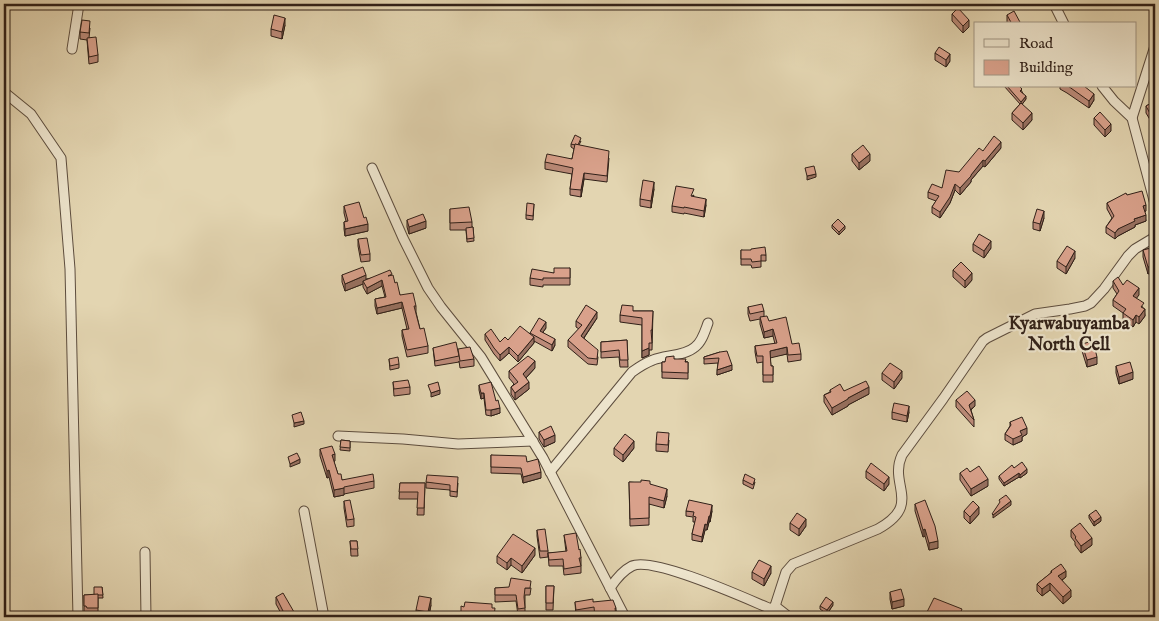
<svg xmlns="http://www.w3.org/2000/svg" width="1159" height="621" viewBox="0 0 1159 621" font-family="'IM FELL English',serif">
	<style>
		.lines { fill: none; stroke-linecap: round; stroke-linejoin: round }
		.minor-casing { stroke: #5d4d3e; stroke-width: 11 }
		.minor { stroke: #ede4cc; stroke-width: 9 }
		.wall { fill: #bb8a78; stroke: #302018 }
		.shaded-wall { fill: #987161; stroke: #302018 }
		.building { fill: #d9a18b; stroke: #302018 }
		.labels { text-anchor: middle; stroke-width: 4.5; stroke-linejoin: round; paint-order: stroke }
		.quarter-label { font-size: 18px; font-weight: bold; fill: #302018; stroke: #ede4cc }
	</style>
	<rect width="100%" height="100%" fill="#e3d5b1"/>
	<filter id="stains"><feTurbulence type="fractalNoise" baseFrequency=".004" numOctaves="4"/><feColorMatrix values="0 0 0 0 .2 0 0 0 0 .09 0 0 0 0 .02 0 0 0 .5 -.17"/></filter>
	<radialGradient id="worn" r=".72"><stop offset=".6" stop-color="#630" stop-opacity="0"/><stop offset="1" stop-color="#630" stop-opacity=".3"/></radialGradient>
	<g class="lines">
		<g class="minor-casing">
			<g id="minor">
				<polyline points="1054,4 1064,24"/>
				<polyline points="72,49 79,4"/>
				<polyline points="1102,86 1114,101 1132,118 1155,204"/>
				<polyline points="4,92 31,114 61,158 70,269 78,617"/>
				<polyline points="1132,118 1155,46"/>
				<polyline points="372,168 403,238 428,288 441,307 481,357 543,458 625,617"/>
				<polyline points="338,436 403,439 458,444 533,441"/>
				<path d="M550,472L632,372C639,367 645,363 653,360C665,355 685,356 695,347C702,342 705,331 708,323"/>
				<polyline points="304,511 324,617"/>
				<polyline points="145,552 146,617"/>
				<path d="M610,588C616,579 622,571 632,566C653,556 747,599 771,609L775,606L789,617"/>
				<path d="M775,606L786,572L793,564L878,529C923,504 888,485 902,455L943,399L983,341L987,338L1035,314L1070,309L1085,306L1091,303L1104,289L1128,256L1135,249L1155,237"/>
			</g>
		</g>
		<use href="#minor" class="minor"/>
	</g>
	<g class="wall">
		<polygon points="984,4 995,4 995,6 985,7"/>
		<polygon points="952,14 969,27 963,33 952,21"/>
		<polygon points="1007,15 1021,24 1008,24 1007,22"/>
		<polygon points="285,25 282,39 271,36 271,29"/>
		<polygon points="90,28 89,38 98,55 98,62 89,64 87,40 80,39 80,32"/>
		<polygon points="935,53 950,61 946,67 935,60"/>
		<polygon points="1004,86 1019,86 1026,99 1022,104 1032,120 1023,130 1012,120 1012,113 1020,104"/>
		<polygon points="1060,86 1084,86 1094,100 1089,108 1067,93 1060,89"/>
		<polygon points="1155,101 1155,134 1152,127 1152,123 1146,113 1146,106"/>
		<polygon points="1094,118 1111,131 1105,137 1094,125"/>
		<polygon points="581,141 579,145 609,158 607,182 584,179 581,197 570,195 570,189 572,174 545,169 545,162 572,159 574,149 571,147 571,144"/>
		<polygon points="1001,148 985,167 983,166 971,180 971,182 960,195 955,190 950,203 940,218 932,213 932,207 936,201 928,198 928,192 942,188 959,172 983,151"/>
		<polygon points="852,154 870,161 859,170 852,161"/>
		<polygon points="654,189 651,208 640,206 640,199"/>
		<polygon points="694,195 693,197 706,205 704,217 684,213 684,214 672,212 672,206"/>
		<polygon points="1127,195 1146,211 1144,212 1146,221 1135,225 1135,227 1118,236 1115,239 1106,233 1106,227 1112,218 1107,209 1107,203"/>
		<polygon points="534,204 533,220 526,219 526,215"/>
		<polygon points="344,206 368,231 345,236 344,229 344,222 346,221 344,213"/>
		<polygon points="450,209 472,222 472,227 473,227 474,241 467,242 466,230 450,230"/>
		<polygon points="1044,218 1040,231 1033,229 1033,222"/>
		<polygon points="407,220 426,228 409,234 407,227"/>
		<polygon points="832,225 845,229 839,235 832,228"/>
		<polygon points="358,239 370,254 370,261 361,262 358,246"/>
		<polygon points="973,244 991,248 984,258 973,251"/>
		<polygon points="1155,247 1148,274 1143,257 1143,250"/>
		<polygon points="741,250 766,255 766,261 761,261 761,267 752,268 751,265 741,265"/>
		<polygon points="1075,258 1066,274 1057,268 1057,261"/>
		<polygon points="570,268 570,285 543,285 543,287 530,285 530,278 554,273"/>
		<polygon points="953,270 972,280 965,288 953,277"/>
		<polygon points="342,275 366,279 392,275 395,283 400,295 416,306 416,312 420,329 428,346 428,353 407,357 402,336 402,330 407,329 402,308 377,314 375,306 375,299 385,297 382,286 367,294 363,287 363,284 345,291 342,282"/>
		<polygon points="1113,281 1123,285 1139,295 1136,298 1144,309 1145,316 1139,324 1136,322 1133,327 1123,320 1123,313 1113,306 1113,300 1117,294 1113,288"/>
		<polygon points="748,307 764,311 764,317 801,354 801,360 788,362 787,354 770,357 771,366 773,366 773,382 763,382 763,362 757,363 755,352 755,346 775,344 773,336 764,338 760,324 760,319 750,321 748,314"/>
		<polygon points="633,311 653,311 652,350 649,350 649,355 642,358 642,325 620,322 620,315"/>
		<polygon points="597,318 584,338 598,357 597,365 588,364 568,347 568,340 579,329 576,327 576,321"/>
		<polygon points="546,328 543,332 555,345 552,351 534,341 534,343 518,362 509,353 500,361 494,354 485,340 485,334 500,342 530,334 530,333"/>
		<polygon points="627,340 628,367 620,367 619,357 601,358 601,342"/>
		<polygon points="1082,344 1097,364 1087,367 1082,351"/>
		<polygon points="433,348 458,352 474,359 474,366 460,368 459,361 459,362 435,366"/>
		<polygon points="720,352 732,370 717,375 718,363 704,364 704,357"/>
		<polygon points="389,359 399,364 399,368 390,370"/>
		<polygon points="674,359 688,362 688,379 662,378 662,362 665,362"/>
		<polygon points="1116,366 1133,379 1119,384 1116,373"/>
		<polygon points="535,368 526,378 529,389 515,400 511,394 511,387 514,384 509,378 509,371"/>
		<polygon points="882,373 902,378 894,389 882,380"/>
		<polygon points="393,382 410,387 410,394 394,396"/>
		<polygon points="479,385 496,401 500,413 491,416 486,415 484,398 481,399 479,390"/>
		<polygon points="830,390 844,391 869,394 848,405 848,406 832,415 824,402 824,395 830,392"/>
		<polygon points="956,400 975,406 971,410 974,420 974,427 956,407"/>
		<polygon points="892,412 909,412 907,422 892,419"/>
		<polygon points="1010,422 1027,434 1022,437 1022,441 1013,445 1005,440 1005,434 1010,426"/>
		<polygon points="539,432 555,442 544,447 539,439"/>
		<polygon points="341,440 350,441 350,451 340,450"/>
		<polygon points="669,440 668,452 656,451 656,444"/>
		<polygon points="614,448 634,448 623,462 614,455"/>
		<polygon points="320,449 335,461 334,462 338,474 342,480 374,481 374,488 344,494 344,495 334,497 329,477 327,478 320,456"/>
		<polygon points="491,455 527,462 541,478 523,483 521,474 491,473"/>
		<polygon points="1014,468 1027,473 1020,478 1019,477 1004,486 999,479 999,476"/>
		<polygon points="866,471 889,484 884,491 866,478"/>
		<polygon points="970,472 988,486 971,496 960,480 960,473"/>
		<polygon points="743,480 755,482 753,489 743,484"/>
		<polygon points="426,482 458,483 457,497 450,496 450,490 426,488"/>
		<polygon points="629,482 650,484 667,496 664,508 649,504 649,525 630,526"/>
		<polygon points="400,483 425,483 424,515 417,515 418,499 399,499"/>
		<polygon points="344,501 354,519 354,526 347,527 344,508"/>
		<polygon points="915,504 938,548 929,550 925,536 923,537 915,511"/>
		<polygon points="686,511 712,511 710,522 709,522 707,530 705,530 702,542 692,540 692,534 695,522 693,522 693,517 686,516"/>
		<polygon points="964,511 979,514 970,524 964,518"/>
		<polygon points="1089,515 1101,521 1094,526 1089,518"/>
		<polygon points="790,523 806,526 799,536 790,530"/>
		<polygon points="537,530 548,551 548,557 540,558 537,536"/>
		<polygon points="1071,530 1092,545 1081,553 1075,545 1075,542 1071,537"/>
		<polygon points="564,535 579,550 581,558 581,573 564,575 563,566 549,566 548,553 566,552"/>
		<polygon points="350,541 357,541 358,556 351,556"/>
		<polygon points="535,555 522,573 511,565 507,570 497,563 497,556"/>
		<polygon points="1051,571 1066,577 1062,580 1071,597 1063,604 1050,590 1042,596 1037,591 1037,584 1051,573"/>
		<polygon points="752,572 771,573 764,586 752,579"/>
		<polygon points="546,586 554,586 553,610 546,610"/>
		<polygon points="102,587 103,598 98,598 98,615 87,615 86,613 84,613 84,595 94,595"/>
		<polygon points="495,588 531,588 530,595 525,595 525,615 518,615 516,601 495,602"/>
		<polygon points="890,592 904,606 892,609 890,599"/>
		<polygon points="276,597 294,617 283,617 276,604"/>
		<polygon points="575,602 593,602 616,608 616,617 594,617 594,614 576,617"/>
		<polygon points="431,605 429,617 416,617 416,610"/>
		<polygon points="833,605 827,614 820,609 820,606"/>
	</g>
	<g class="shaded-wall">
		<polygon points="285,18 285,25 282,39 282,32"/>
		<polygon points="969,20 969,27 963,33 963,26"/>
		<polygon points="950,54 950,61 946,67 946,60"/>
		<polygon points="1094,94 1094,100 1089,108 1089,101"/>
		<polygon points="1026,96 1026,99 1021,106 1021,102"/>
		<polygon points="1032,113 1032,120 1023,130 1023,123"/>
		<polygon points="1111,124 1111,131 1105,137 1105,130"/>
		<polygon points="1001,142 1001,148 985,167 985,161"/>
		<polygon points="870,154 870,161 859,170 859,163"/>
		<polygon points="983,160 983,166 971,180 971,182 960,195 960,188"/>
		<polygon points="584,173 584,179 581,197 581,190"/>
		<polygon points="816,174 816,177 807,180 807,176"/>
		<polygon points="654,182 654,189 651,208 651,201"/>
		<polygon points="955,184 955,190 950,203 940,218 940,212"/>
		<polygon points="706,199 706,205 704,217 704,211"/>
		<polygon points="1146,205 1146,211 1143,212 1143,206"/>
		<polygon points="1044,211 1044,218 1040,231 1040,224"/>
		<polygon points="1146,215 1146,221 1135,225 1135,227 1118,236 1115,239 1115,233 1118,229 1134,219"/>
		<polygon points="426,221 426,228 409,234 409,227"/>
		<polygon points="368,224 368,231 345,236 345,229"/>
		<polygon points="845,226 845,229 839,235 839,232"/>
		<polygon points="991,241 991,248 984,258 984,251"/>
		<polygon points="1075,251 1075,258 1066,274 1066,267"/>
		<polygon points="1155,265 1155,272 1148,274 1148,267"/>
		<polygon points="972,273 972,280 965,288 965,281"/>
		<polygon points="366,275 366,282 363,281 363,284 345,291 345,284"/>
		<polygon points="382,280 382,286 367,294 367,288"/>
		<polygon points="1139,288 1139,295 1133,303 1133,296"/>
		<polygon points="402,302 402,308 377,314 377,308"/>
		<polygon points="1145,309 1145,316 1139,324 1139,317"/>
		<polygon points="597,312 597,318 581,342 581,336"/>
		<polygon points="1136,315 1136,322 1133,327 1133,320"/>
		<polygon points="546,322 546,328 540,336 540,331"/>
		<polygon points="773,329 773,336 764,338 764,332"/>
		<polygon points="534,337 534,343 518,362 518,356"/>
		<polygon points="555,339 555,345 552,351 552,345"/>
		<polygon points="509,347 509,353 500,361 500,355"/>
		<polygon points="787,347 787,354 770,358 770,351"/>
		<polygon points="649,348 649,355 642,358 642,351"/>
		<polygon points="1097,357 1097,364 1087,367 1087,360"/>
		<polygon points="535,361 535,368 523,381 523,374"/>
		<polygon points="732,365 732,370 717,375 717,370"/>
		<polygon points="902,371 902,378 894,389 894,382"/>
		<polygon points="1133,372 1133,379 1119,384 1119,377"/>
		<polygon points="529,382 529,389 515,400 515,393"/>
		<polygon points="869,387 869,394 848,405 848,406 832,415 832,408 848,398"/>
		<polygon points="440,390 440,394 431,397 431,393"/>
		<polygon points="481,393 484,393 484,398 481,399"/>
		<polygon points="975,400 975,406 969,411 969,405"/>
		<polygon points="909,406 909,412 907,422 907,416"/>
		<polygon points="500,408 500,413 491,416 491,410"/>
		<polygon points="304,421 304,424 294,427 294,423"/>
		<polygon points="1027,428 1027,434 1022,437 1022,441 1013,445 1013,439 1020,431"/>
		<polygon points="555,435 555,442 544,447 544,440"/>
		<polygon points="634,441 634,448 623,462 623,455"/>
		<polygon points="335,454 335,461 332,462 332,455"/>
		<polygon points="300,459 300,463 290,467 290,464"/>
		<polygon points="1027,469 1027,473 1020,478 1020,475"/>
		<polygon points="329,470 329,477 327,478 327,471"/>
		<polygon points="541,472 541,478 523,483 523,477"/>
		<polygon points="1019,473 1019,477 1004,486 1004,483"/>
		<polygon points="889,477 889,484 884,491 884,484"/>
		<polygon points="988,479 988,486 971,496 971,489"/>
		<polygon points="344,488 344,495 334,497 334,490"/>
		<polygon points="667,489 667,496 664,508 664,501"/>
		<polygon points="1011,501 1011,505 993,518 993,515"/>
		<polygon points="712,505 712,511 710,522 710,516"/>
		<polygon points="979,507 979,514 970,524 970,517"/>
		<polygon points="709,516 709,522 707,530 707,525"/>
		<polygon points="1101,517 1101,521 1094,526 1094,522"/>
		<polygon points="806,519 806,526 799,536 799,529"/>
		<polygon points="705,524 705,530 702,542 702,537"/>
		<polygon points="925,529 925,536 923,537 923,530"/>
		<polygon points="1092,538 1092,545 1081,553 1081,546"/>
		<polygon points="938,541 938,548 929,550 929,543"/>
		<polygon points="535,548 535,555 522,573 522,566"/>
		<polygon points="511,558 511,565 507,570 507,563"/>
		<polygon points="771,566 771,573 764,586 764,579"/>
		<polygon points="1066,571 1066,577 1058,583 1058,576"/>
		<polygon points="1050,583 1050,590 1042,596 1042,589"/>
		<polygon points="1071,590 1071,597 1063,604 1063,597"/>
		<polygon points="431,598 431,605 428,617 428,612"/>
		<polygon points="904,599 904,606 892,609 892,602"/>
		<polygon points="833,602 833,605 827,614 827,610"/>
		<polygon points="294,612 294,617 286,617"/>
	</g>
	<g class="building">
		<polygon points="958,8 969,20 963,26 952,14"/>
		<polygon points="1014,11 1021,24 1012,24 1007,15"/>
		<polygon points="274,15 285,18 282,32 271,29"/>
		<polygon points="82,20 90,21 89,33 80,32"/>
		<polygon points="96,37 98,55 89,57 87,38"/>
		<polygon points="939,47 950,54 946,60 935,53"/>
		<polygon points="1007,86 1019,86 1022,89 1020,91 1026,96 1021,102"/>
		<polygon points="1068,86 1084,86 1094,94 1089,101"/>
		<polygon points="1155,101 1155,127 1152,120 1153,119 1146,106"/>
		<polygon points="1021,103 1032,113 1023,123 1012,113"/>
		<polygon points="1100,112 1111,124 1105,130 1094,118"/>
		<polygon points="575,135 581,138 578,145 575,144 575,145 571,144"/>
		<polygon points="994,136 1001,142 985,161 983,160 971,175 971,176 960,188 955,184 950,197 940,212 932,207 939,196 928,192 932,184 942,188 946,170 959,172 979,148 983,151"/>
		<polygon points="575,144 609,151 607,176 584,173 581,190 570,189 573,168 545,162 547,154 572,159"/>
		<polygon points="863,145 870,154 859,163 852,154"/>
		<polygon points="814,166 816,174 807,176 805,168"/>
		<polygon points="643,180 654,182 651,201 640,199"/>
		<polygon points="676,186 694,189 691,196 706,199 704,211 684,207 684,208 672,206"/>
		<polygon points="1142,191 1146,205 1143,206 1146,215 1134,219 1135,221 1118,229 1115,233 1106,227 1114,216 1107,203 1126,193 1127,195"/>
		<polygon points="359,202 364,218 366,217 368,224 345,229 344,222 348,221 344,206"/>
		<polygon points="527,203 534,204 533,216 526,215"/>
		<polygon points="469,207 472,222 450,223 450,209"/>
		<polygon points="1037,209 1044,211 1040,224 1033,222"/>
		<polygon points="423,214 426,221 409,227 407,220"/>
		<polygon points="838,219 845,226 839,232 832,225"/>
		<polygon points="473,227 474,238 467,239 466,228"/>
		<polygon points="979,234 991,241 984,251 973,244"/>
		<polygon points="367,238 370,254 361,255 358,239"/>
		<polygon points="1067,246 1075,251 1066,267 1057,261"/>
		<polygon points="765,247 766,255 761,255 761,261 752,262 751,259 741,259 741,250 751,250 751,249"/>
		<polygon points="1155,247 1155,265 1148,267 1143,250"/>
		<polygon points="961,262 972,273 965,281 953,270"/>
		<polygon points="363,267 366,275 345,284 342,275"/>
		<polygon points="554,268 570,268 570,278 543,278 543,280 530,278 532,269 554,273"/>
		<polygon points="390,270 392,274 388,276 393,275 395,283 397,282 400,295 413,293 416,306 414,306 420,329 424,328 428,346 407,350 402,330 409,329 402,302 377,308 375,299 386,297 382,280 367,288 363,281"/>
		<polygon points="1118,277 1123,285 1127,280 1139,288 1133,296 1144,303 1141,307 1145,309 1139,317 1136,315 1133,320 1123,313 1126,309 1113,300 1119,291 1113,281"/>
		<polygon points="762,304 764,311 750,314 748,307"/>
		<polygon points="586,305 597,312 581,336 598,350 597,359 588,358 568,340 582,325 576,321"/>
		<polygon points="622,305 633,306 633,311 653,311 652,330 651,330 652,343 649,343 649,348 642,351 642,318 620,315"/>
		<polygon points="767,316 769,321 786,317 792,344 799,343 801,354 788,355 787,347 770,351 771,366 773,366 773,375 763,375 763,356 757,356 755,346 777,343 773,329 764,332 760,317"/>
		<polygon points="539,318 546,322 540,331 555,339 552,345 530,333"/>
		<polygon points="520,326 534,337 518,356 509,347 500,355 494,348 485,334 491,329 500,342 505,337 508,340"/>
		<polygon points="627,340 628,360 620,360 619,350 601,352 601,342"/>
		<polygon points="1093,341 1097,357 1087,360 1082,344"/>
		<polygon points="456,342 459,356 435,361 433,348"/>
		<polygon points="470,347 474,359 460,361 458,349"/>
		<polygon points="727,351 732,365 717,370 719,358 704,359 704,357 720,352"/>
		<polygon points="528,356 535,361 523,374 529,382 515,393 511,387 518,382 509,371"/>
		<polygon points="674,356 674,359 686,359 685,362 688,362 688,373 662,372 662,362 665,362 666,357"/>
		<polygon points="398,357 399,364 390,366 389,359"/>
		<polygon points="1130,362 1133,372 1119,377 1116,366"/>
		<polygon points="890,363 902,371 894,382 882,373"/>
		<polygon points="408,380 410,387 394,389 393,382"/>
		<polygon points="866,381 869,387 848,398 848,399 832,408 824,395 831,392 830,390 840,384 844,391"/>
		<polygon points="438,382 440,390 431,393 428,385"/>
		<polygon points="491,382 496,401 498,400 500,408 491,410 486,410 484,393 481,393 479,385"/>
		<polygon points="967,391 975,400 969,405 974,420 956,400"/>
		<polygon points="894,403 909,406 907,416 892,412"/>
		<polygon points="301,412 304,421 294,423 292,415"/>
		<polygon points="1022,417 1027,428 1020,431 1022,435 1013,439 1005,434 1011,425 1010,422"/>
		<polygon points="551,426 555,435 544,440 539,432"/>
		<polygon points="657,432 669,433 668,445 656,444"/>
		<polygon points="625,434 634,441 623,455 614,448"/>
		<polygon points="341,440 350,441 350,448 340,447"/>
		<polygon points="332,446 335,454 332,455 338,474 341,474 342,480 373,474 374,481 344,487 344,488 334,490 329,470 327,471 320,449"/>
		<polygon points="297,453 300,459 290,464 288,457"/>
		<polygon points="491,455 526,456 527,462 538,459 541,472 523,477 521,468 491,467"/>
		<polygon points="1022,462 1027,469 1020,475 1019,473 1004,483 999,476 1012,465 1014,468"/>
		<polygon points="871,463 889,477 884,484 866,471"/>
		<polygon points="979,466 988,479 971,489 960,473 967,468 970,472"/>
		<polygon points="745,474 755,479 753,485 743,480"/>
		<polygon points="427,475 458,477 457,492 450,491 450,485 426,482"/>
		<polygon points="641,480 650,481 650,484 667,489 664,501 649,497 649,518 630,519 629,482 641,482"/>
		<polygon points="400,483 425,483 424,508 417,508 418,492 399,492"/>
		<polygon points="1006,495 1011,501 993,515 992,514 1000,502 999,500"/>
		<polygon points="350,500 354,519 347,520 344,501"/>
		<polygon points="689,500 712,505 710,516 709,516 707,525 705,524 702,537 692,534 696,517 693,516 694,512 686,511"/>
		<polygon points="925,500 935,526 938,541 929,543 925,529 923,530 915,504"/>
		<polygon points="973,501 979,507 970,517 964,511"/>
		<polygon points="1096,510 1101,517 1094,522 1089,515"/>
		<polygon points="797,513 806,519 799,529 790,523"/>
		<polygon points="1080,523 1092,538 1081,546 1075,538 1076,537 1071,530"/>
		<polygon points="545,529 548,551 540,551 537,530"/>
		<polygon points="576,533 579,550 580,549 581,558 579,558 581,566 564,569 563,559 549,560 548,553 567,551 564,535"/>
		<polygon points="513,534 535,548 522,566 511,558 507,563 497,556"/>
		<polygon points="350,541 357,541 358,549 351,549"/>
		<polygon points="759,560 771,566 764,579 752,572"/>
		<polygon points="1061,564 1066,571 1058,576 1071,590 1063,597 1050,583 1042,589 1037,584 1052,572 1051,571"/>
		<polygon points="511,578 531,581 530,588 525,588 524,597 525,608 518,609 516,595 495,595 495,588 509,587"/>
		<polygon points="546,586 554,586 553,603 546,603"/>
		<polygon points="94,587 102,587 103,595 94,595"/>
		<polygon points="901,589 904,599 892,602 890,592"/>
		<polygon points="283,593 294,612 286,617 276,597"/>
		<polygon points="98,594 98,608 87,608 86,606 84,606 84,595"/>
		<polygon points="419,596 431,598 428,612 416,610"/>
		<polygon points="826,597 833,602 827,610 820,606"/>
		<polygon points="934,598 962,609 959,616 964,617 924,617 924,614 926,614"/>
		<polygon points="593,599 593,602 613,600 616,608 615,608 616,617 606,617 606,615 595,617 594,607 576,610 575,602"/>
		<polygon points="465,602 492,604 492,608 495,608 494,617 461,617 461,606 464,607"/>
		<polygon points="912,614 913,617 896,617 896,616"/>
	</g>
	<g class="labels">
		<g class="quarter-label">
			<text x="1069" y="329">Kyarwabuyamba<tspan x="1069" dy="21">North Cell</tspan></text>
		</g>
	</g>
	<rect width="1159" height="621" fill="none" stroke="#e3d5b1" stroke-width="20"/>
	<rect x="5" y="5" width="1149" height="611" fill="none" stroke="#302018" stroke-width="2.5"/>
	<rect x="10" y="10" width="1139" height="601" fill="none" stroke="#302018"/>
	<rect x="974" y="22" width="162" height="65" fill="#ede4cc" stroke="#a19684"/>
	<rect x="984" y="39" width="25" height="8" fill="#ede4cc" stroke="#a19684"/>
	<text x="1019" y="48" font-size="15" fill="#302018">Road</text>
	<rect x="984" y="60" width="25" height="15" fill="#d9a18b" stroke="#a19684"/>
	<text x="1019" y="72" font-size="15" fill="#302018">Building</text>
	<rect width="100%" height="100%" filter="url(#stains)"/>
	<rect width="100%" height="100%" fill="url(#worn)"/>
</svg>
